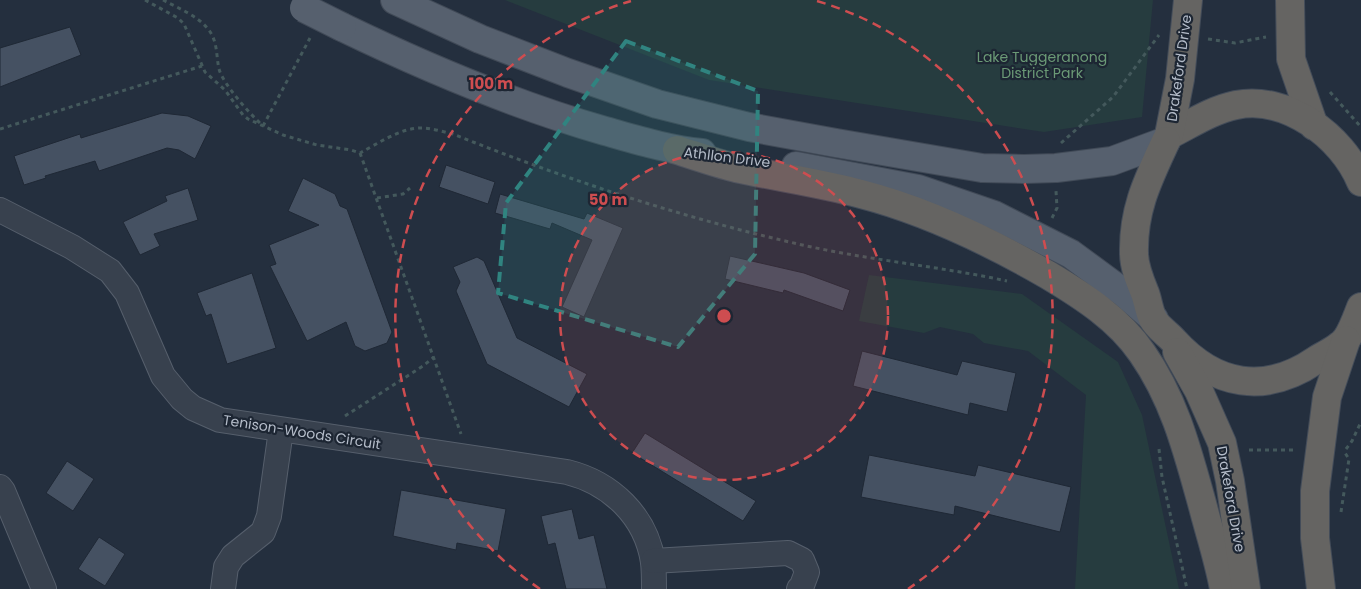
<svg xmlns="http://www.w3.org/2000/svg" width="1361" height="589" viewBox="0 0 1361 589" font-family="Poppins,sans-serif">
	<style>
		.green { fill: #263c3f }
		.building { fill: #455162; stroke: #1f2835 }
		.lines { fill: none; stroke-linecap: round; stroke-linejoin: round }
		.minor-casing { stroke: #565f6c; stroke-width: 26 }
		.primary-casing { stroke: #414a57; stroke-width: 30 }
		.trunk-casing { stroke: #434c59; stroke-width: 30 }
		.path { stroke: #44595c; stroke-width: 3; stroke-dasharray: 4 4; stroke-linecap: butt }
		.minor { stroke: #38414e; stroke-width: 24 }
		.primary { stroke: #56606e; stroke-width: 28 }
		.trunk { stroke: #656462; stroke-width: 28 }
		.primary-bridge-casing { stroke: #414a57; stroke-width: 30; stroke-linecap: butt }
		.primary-bridge { stroke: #56606e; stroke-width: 28 }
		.marked { fill: #308480; fill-opacity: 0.2; stroke: #308480; stroke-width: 4; stroke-dasharray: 10 6; stroke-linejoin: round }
		.ring { fill: none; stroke: #ce4d50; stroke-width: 2.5; stroke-dasharray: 9 6 }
		.labels { text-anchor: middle; stroke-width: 4.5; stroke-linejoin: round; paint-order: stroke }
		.park-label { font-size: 14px; fill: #6b9a76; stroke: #1d2633 }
		.street-label { font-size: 14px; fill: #b4bcc9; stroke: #1d2633 }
		.centre { fill: #ce4d50; stroke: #1d2633; stroke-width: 2.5 }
		.ring-label { font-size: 15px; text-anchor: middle; font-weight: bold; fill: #ce4d50; stroke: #1d2633; stroke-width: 4.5; stroke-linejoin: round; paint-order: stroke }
	</style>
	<rect width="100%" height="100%" fill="#242f3e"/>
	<g class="green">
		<polygon points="505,0 1153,0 1142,117 1044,132 709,80"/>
		<polygon points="869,275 1022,294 1118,362 1142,415 1179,589 1075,589 1086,395 1028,351 984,343 973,334 940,327 924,333 859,321"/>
	</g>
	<g class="building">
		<polygon points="70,27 81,55 0,87 0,48"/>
		<polygon points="162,113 188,116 211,126 195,159 179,150 167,148 99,171 95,161 45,176 46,178 24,185 14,156 80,134 81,138"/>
		<polygon points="446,165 495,182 488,204 439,187"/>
		<polygon points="303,178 335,194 340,206 347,209 392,332 387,343 365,351 355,346 346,322 307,341 270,266 276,264 269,245 319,225 288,211"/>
		<polygon points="188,188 198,220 154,234 160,246 140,255 123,222 167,201 165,196"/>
		<polygon points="500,194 584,219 587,213 623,228 584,317 562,307 592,240 552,223 550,229 495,213"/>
		<polygon points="730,256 804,273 850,290 843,311 784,290 783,293 725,279"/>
		<polygon points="477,257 484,261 517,338 587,374 569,407 487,364 456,291 460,282 453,267"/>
		<polygon points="252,273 276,348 227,364 211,314 206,316 197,293"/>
		<polygon points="862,351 957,375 962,361 1016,373 1007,412 970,403 968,415 853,386"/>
		<polygon points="645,433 756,501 743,521 632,453"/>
		<polygon points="869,455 975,476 978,465 1071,487 1060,532 955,506 954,515 861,497"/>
		<polygon points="67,461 94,479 73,511 46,493"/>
		<polygon points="401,490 506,509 498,551 457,543 456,550 393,536"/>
		<polygon points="572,509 579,539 594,535 607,589 566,589 555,543 548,545 541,516"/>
		<polygon points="99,537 125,554 105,586 78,569"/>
	</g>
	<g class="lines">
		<g class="minor-casing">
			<g id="minor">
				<path d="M0,210L72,247L110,271L127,293L163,376L182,399L193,408L220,420L567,472C611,483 646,516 653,562C654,571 654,580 654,589"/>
				<polyline points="0,487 3,491 44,589"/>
				<polyline points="653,561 788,553 802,560 807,572 801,588 799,589"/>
				<polyline points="223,589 226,567 233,556 263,532 269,516 281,430"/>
			</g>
		</g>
		<g class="primary-casing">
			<g id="primary">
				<polyline points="395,0 480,39 568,73 657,104 749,127 836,143 982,168 1024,169 1056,168 1112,161 1166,141 1169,135"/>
				<path d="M342,27C427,68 514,105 605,131C637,140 669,150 702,153"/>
				<polyline points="796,166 918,189 994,215 1071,254 1124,293 1154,319"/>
			</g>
		</g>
		<g class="trunk-casing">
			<g id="trunk">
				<polyline points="1290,0 1291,59 1314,126"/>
				<path d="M1169,135C1191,124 1212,110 1236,105C1287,95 1342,136 1361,182"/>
				<polyline points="1169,135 1180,79 1188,0"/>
				<path d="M1166,141C1148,180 1133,209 1134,253C1134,267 1140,281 1145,293C1148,301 1149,311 1153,319C1157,327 1168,334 1174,341C1215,386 1265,395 1316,360C1326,354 1341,347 1347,338C1353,329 1357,317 1361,307"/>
				<path d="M677,150C696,156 716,163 736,168C777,177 820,183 861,194C927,211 989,241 1048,275C1083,296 1119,319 1142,353C1175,400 1188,453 1203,507C1210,534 1219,561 1224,589"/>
				<polyline points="1177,352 1199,391 1222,443 1230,481 1246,589"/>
				<polyline points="1321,589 1315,538 1315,491 1327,397 1346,340"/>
			</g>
		</g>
		<g class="path">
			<path d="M145,0L178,18L184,24L205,72L225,90L243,115L248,119L283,135L317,145L351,150L360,153C377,144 402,127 422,128C432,128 443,132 453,134C565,179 680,217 798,244C867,260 938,266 1007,281"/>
			<path d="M163,0C178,8 198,16 208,29C218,41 216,56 219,69C223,84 250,114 261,124"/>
			<polyline points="1208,39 1235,43 1266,37"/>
			<polyline points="1330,92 1361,127"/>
			<polyline points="263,126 310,38"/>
			<polyline points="0,129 202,66"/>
			<polyline points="1061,143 1113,97 1159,35"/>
			<polyline points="360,153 461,434"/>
			<polyline points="377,198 403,194 410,188"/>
			<polyline points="1052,218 1057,208 1056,191"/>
			<polyline points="345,416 423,366 434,357"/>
			<polyline points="1159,449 1162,477 1187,589"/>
			<polyline points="1346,449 1352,441 1361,422"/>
			<polyline points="1249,450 1297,450"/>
			<polyline points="1341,512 1349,459 1345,453"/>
		</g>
		<use href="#minor" class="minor"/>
		<use href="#primary" class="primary"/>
		<use href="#trunk" class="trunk"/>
		<g class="primary-bridge-casing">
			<polyline id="primary-bridge" points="304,8 342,27"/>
		</g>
		<use href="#primary-bridge" class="primary-bridge"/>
	</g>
	<path class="marked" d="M626,41L758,91L755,254L678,347L498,293L506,203Z"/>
	<circle cx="724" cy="316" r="164" fill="#ce4d50" fill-opacity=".12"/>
	<g class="ring">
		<circle cx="724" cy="316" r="164"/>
		<path d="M540 589A329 329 0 0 1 631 1M817 1A329 329 0 0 1 908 589"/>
	</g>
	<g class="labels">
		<g class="park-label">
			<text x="1042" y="62">Lake Tuggeranong<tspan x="1042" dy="16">District Park</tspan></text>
		</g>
		<g class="street-label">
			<text transform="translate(1179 68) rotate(-82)" y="5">Drakeford Drive</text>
			<text transform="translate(727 157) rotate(7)" y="5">Athllon Drive</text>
			<text transform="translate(302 432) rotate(9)" y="5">Tenison-Woods Circuit</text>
			<text transform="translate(1231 499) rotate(80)" y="5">Drakeford Drive</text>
		</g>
	</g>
	<circle cx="724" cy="316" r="8" class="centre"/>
	<g class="ring-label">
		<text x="491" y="89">100 m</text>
		<text x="608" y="205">50 m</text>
	</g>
</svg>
